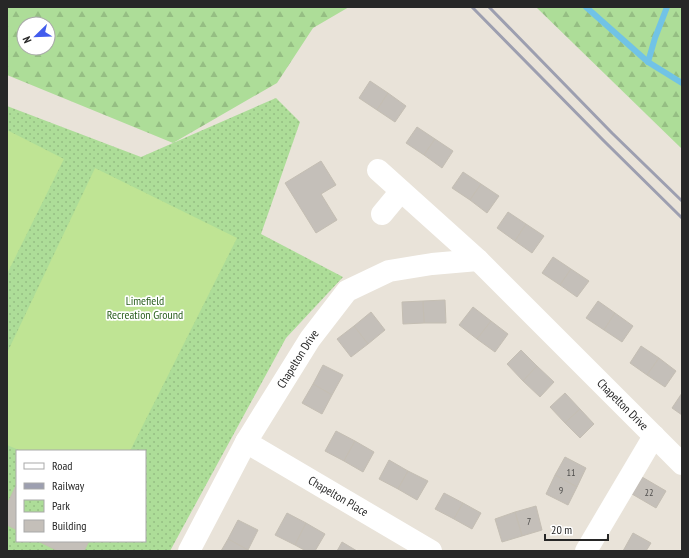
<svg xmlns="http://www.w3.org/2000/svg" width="689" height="558" viewBox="0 0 689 558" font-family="'PT Sans Narrow',sans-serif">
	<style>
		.forest { fill: url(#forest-firs); fill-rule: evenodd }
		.park { fill: url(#park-dots); fill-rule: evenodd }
		.pitch { fill: #bfe494 }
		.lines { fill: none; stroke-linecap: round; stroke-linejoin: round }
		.stream { stroke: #71c3e6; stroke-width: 6 }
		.building { fill: #c4bfb9; stroke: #c4beb3 }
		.street { stroke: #fff; stroke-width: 22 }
		.rail { stroke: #9d9fb0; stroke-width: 3 }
		.labels { text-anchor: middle; stroke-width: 3.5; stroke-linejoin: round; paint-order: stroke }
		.number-label { font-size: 10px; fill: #4e4d4c }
		.park-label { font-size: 12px; fill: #295e1d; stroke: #fff }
		.street-label { font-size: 12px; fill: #272727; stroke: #fff }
	</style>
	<defs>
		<pattern id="forest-firs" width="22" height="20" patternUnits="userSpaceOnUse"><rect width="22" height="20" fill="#addd98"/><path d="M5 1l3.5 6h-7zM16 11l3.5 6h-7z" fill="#95be83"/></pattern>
		<pattern id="park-dots" width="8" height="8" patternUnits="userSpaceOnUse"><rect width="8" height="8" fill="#addd98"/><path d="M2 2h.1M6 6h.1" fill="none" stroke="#95be83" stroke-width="1.8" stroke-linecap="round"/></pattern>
	</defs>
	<rect width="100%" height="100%" fill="#e9e3d9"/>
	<g class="forest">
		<path d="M7,7H349L313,28L277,83L173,143L7,75ZM24,24H48V48H24Z"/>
		<polygon points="536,7 682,7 682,149"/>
	</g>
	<path class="park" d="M276,98L300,122L261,234L343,277L286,338L170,551H7V106L141,157ZM17,451H145V541H17Z"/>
	<g class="pitch">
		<polygon points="7,130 64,159 7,274"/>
		<polygon points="95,168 237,238 130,451 21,451 7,445 7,353"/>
	</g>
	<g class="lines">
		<g class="stream">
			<polyline points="586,7 648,62 682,83"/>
			<polyline points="648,62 655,38 667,7"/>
		</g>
	</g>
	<g class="building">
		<polygon points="370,81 388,93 377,110 359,98"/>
		<polygon points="388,93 406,106 395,122 377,110"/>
		<polygon points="417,127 435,139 424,155 406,143"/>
		<polygon points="435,139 453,151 442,168 424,155"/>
		<polygon points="321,161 336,185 321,194 337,220 316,233 285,183"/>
		<polygon points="463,172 481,184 470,200 452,188"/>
		<polygon points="481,184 499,196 487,213 470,200"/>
		<polygon points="508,212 526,224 515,241 497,228"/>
		<polygon points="526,224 544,236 532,253 515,241"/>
		<polygon points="553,257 571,269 560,285 542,273"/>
		<polygon points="571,269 589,281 577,297 560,285"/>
		<polygon points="445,300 446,323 424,323 423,301"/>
		<polygon points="423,301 424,323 403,324 402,302"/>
		<polygon points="598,301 615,313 604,330 586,318"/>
		<polygon points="473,307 491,321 477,339 459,325"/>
		<polygon points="371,312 385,330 368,344 354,326"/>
		<polygon points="615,313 633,326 622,342 604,330"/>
		<polygon points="491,321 508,334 495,352 477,339"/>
		<polygon points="354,326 368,344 351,357 337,339"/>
		<polygon points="641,346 659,358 647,375 630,363"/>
		<polygon points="521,350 537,366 523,381 507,364"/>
		<polygon points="659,358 676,371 665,387 647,375"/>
		<polygon points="323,365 343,375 332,395 313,384"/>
		<polygon points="537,366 554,382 540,397 523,381"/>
		<polygon points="313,384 332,395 322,414 302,403"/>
		<polygon points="565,393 580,409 565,423 550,407"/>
		<polygon points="682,393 682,415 672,408"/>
		<polygon points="580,409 594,424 580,438 565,423"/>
		<polygon points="336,431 355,441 344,461 325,451"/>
		<polygon points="355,441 374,452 363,472 344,461"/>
		<polygon points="565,457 586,468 577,487 555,475"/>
		<polygon points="389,460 408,471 398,489 379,479"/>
		<polygon points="408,471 428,481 417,500 398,489"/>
		<polygon points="555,475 577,487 568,505 546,494"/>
		<polygon points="642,477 666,491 656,508 632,494"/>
		<polygon points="16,486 17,487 17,530 7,525 7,504"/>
		<polygon points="444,493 463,503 454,519 435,509"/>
		<polygon points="463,503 481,513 472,529 454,519"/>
		<polygon points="536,506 542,530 522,536 515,512"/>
		<polygon points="515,512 522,536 502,542 495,519"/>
		<polygon points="287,513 306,523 295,545 275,535"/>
		<polygon points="238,520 258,530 248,550 228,539"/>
		<polygon points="306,523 325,534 315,551 306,551 295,545"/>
		<polygon points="633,533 651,543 646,551 623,551"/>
		<polygon points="228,539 248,550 247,551 221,551"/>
		<polygon points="38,541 89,541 84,551 58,551"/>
		<polygon points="342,542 357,551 337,551"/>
	</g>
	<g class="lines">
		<g class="street">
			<path id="s1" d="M378,170L478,260L682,464"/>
			<polyline points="382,214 401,191"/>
			<path id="s2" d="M246,442L431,551"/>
			<path id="s3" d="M189,551L246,442L310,339L347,291L389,271L432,264L478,260"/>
			<polyline points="586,551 654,436"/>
		</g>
		<g class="rail">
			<polyline points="472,7 604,141 682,218"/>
			<polyline points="489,7 612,133 682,201"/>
		</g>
	</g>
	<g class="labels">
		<g class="number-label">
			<text x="571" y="476">11</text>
			<text x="561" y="494">9</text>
			<text x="649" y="496">22</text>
			<text x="529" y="525">7</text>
		</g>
		<g class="park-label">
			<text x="145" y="305">Limefield<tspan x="145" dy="14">Recreation Ground</tspan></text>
		</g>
		<g class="street-label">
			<text dy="4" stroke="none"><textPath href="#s3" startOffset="221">Chapelton Drive</textPath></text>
			<text dy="4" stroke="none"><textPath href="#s1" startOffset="339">Chapelton Drive</textPath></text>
			<text dy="4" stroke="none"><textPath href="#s2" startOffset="107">Chapelton Place</textPath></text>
		</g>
	</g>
	<rect width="689" height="558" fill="none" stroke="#272727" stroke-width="16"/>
	<rect x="16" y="450" width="130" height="92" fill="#ffffff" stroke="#a9a9a9"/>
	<rect x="24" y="463" width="20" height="6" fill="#ffffff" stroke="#a9a9a9"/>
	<text x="52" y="470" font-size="12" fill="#272727">Road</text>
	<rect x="24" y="483" width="20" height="6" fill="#9d9fb0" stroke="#a9a9a9"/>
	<text x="52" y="490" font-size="12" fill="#272727">Railway</text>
	<rect x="24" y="500" width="20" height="12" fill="url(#park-dots)" stroke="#a9a9a9"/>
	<text x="52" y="510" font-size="12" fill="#272727">Park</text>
	<rect x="24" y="520" width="20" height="12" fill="#c4bfb9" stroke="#a9a9a9"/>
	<text x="52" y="530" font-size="12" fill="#272727">Building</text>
	<g transform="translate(36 36) rotate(247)"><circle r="19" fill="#ffffff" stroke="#a9a9a9"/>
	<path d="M0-3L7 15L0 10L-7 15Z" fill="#425ced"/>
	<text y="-6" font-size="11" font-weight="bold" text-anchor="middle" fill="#272727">N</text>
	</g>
	<path d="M545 534v6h63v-6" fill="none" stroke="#272727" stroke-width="2"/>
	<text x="551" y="534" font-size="12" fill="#272727" stroke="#ffffff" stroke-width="3" paint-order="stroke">20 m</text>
</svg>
